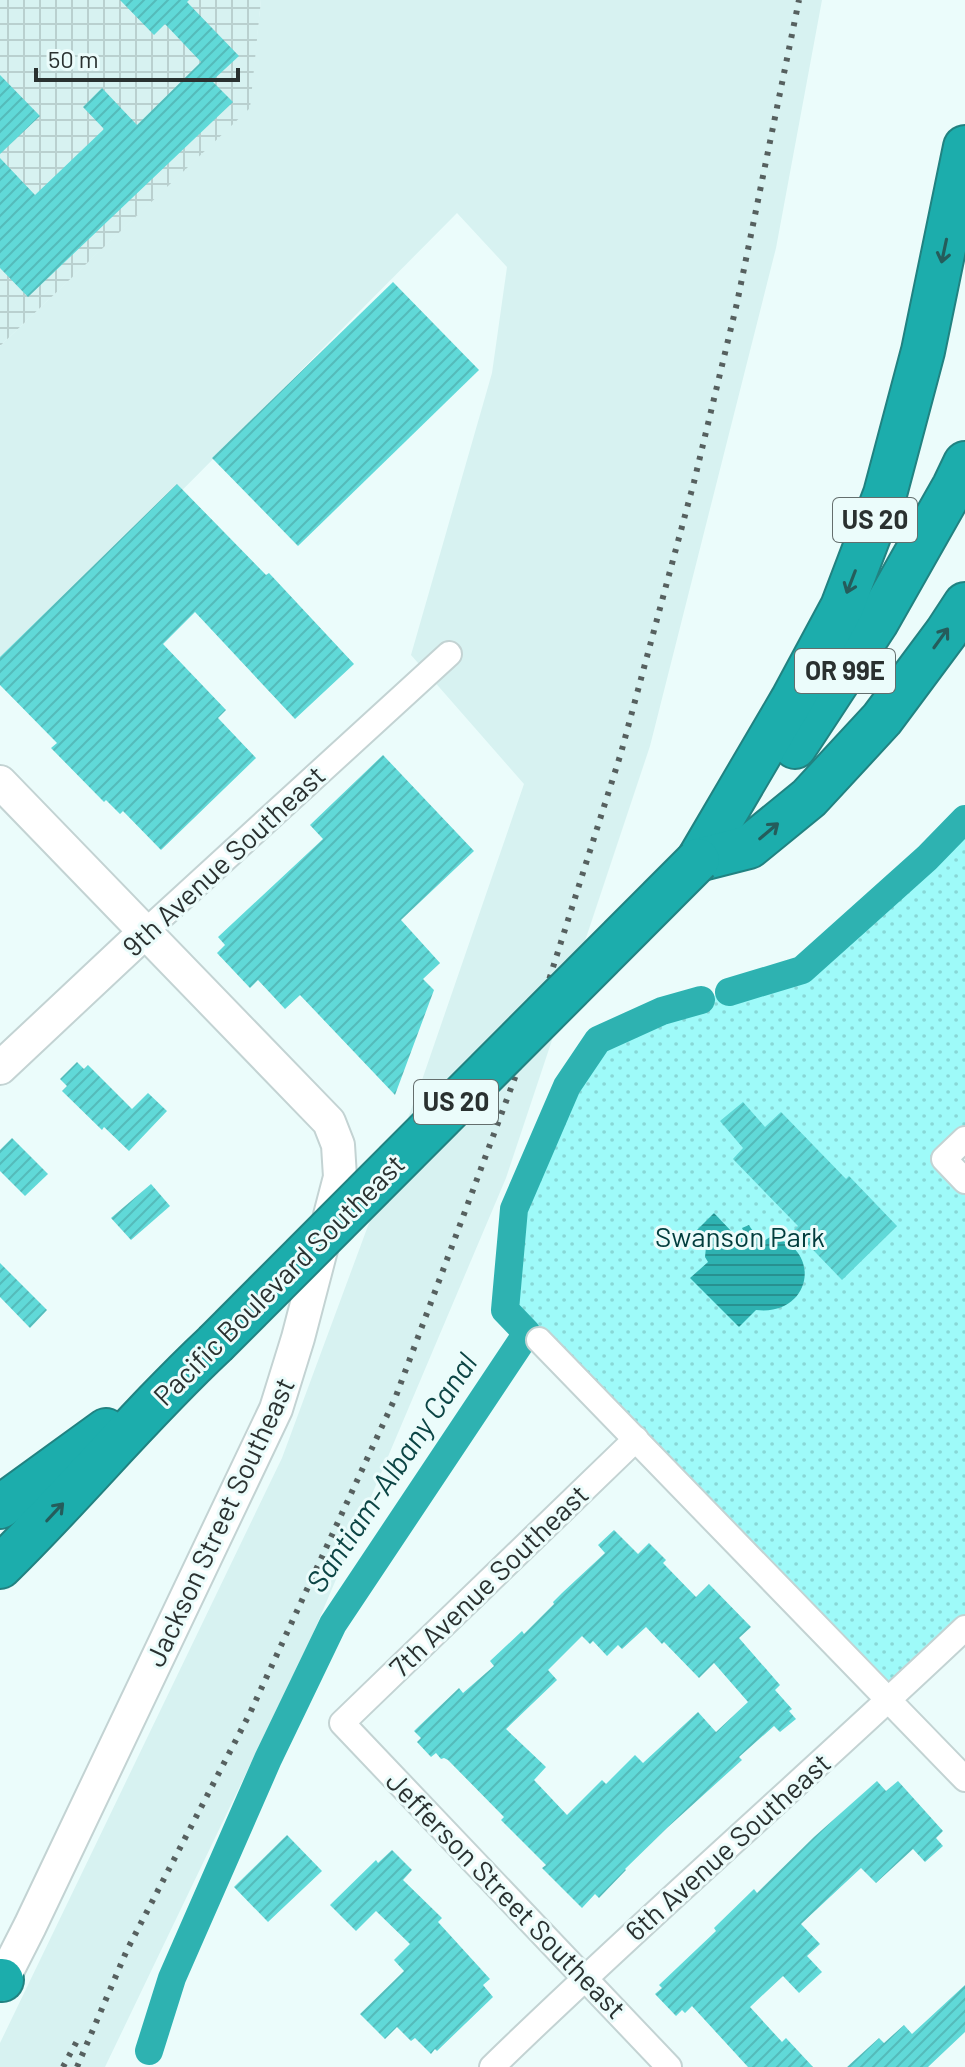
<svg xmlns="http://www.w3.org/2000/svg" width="965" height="2067" viewBox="0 0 965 2067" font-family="Barlow,sans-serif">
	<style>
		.built { fill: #d7f2f1 }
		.industrial { fill: url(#industrial-grid) }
		.grass { fill: url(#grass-dots) }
		.water { fill: url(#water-rules) }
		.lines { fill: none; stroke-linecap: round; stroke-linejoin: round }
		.canal { stroke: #2eb2b1; stroke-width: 28 }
		.building { fill: url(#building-hatch); fill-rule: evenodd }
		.street-casing { stroke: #c3d3d3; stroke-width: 28 }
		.secondary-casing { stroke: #c3d3d3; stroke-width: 36 }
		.highway-casing { stroke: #218281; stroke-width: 46 }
		.street { stroke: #fff; stroke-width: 24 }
		.secondary { stroke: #fff; stroke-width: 32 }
		.highway { stroke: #1cadac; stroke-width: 42 }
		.rail { stroke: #56605f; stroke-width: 6; stroke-dasharray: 4 8; stroke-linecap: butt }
		.highway-bridge-casing { stroke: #218281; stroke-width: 46; stroke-linecap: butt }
		.highway-bridge { stroke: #1cadac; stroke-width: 42 }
		.oneway { stroke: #255c5b }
		.labels { text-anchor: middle; stroke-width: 6; stroke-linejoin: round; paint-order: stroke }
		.shield { fill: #ebfcfb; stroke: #646e6d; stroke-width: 2 }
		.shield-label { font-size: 26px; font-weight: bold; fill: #2a3130 }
		.street-label { font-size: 28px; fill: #2a3130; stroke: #ebfcfb }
		.park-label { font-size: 28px; fill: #013d3d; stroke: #ebfcfb }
		.water-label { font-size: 30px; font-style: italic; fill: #0c4545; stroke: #ebfcfb }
	</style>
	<defs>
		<pattern id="industrial-grid" width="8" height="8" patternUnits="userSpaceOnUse" patternTransform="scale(2)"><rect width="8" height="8" fill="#d7f2f1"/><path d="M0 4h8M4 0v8" fill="none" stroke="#b9d0cf"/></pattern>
		<pattern id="grass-dots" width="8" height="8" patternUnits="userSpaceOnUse" patternTransform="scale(2)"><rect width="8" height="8" fill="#9efaf9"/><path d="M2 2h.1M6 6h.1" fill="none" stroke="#88d7d6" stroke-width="1.8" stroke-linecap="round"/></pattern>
		<pattern id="water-rules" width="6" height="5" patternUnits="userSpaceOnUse" patternTransform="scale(2)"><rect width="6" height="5" fill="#2eb2b1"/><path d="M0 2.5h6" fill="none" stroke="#279190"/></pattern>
		<pattern id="building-hatch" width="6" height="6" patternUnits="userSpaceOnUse" patternTransform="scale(2)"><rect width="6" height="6" fill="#60d9d8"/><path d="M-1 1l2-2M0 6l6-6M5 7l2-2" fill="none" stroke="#54bbba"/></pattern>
	</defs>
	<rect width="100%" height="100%" fill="#ebfcfb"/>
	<polygon class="built" points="261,0 822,0 776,248 650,746 506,1178 312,1636 105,2067 0,2067 0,2043 282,1458 422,1080 524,784 411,655 492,373 507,267 457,213 0,674 0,346 249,108"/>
	<polygon class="industrial" points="0,0 261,0 250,108 0,346"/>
	<polygon class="grass" points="965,819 965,1139 945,1159 965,1181 965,1628 889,1700 505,1310 514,1209 567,1086 598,1040 662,1011 802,970 927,858"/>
	<path class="water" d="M714,1213L734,1234L732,1236L733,1238L742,1235L744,1232L742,1228L749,1225C753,1233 759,1235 764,1241L770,1237C823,1246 813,1317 756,1310L739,1327L690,1278L708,1262L705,1257L706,1247L694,1233Z"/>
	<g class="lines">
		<g class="canal">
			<polyline points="729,992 802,970 927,858 965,819"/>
			<polyline points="149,2051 172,1978 268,1759 333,1624 527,1333 505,1310 514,1209 567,1086 598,1040 662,1011 701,1000"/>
		</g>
	</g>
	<g class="building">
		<polygon points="120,0 189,0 187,2 239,56 212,81 233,102 28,297 0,268 0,158 35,195 104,129 83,107 102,88 137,125 201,62 165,24 154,35"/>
		<polygon points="0,75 40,116 0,154"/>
		<polygon points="393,282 479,370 298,546 212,458"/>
		<polygon points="177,484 266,575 269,573 354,664 295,719 195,612 163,644 226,710 218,718 256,758 161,850 123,811 120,814 106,800 104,802 51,748 57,743 0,685 0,657"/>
		<polygon points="383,755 474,851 401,920 440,963 423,979 434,990 395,1095 300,995 285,1009 258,980 250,988 217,953 225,945 218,937 323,839 310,825"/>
		<polygon points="77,1062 84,1069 88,1065 132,1109 148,1093 167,1111 129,1151 104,1127 102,1130 62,1091 67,1086 60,1079"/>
		<polygon points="743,1102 765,1127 781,1112 846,1179 849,1176 897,1226 842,1280 794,1230 798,1226 733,1159 743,1148 720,1121"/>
		<polygon points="12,1138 48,1174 25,1196 0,1171 0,1150"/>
		<polygon points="151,1184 170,1206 131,1240 111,1218"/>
		<polygon points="0,1263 47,1310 30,1328 0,1297"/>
		<path d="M614,1530L638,1554L649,1543L666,1560L663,1563L696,1597L709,1584L751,1627L739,1638L780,1685L775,1690L792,1709L789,1711L796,1719L780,1732L774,1726L739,1757L742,1760L667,1828L625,1869L626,1870L599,1898L595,1894L582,1908L542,1868L546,1865L501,1820L504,1817L448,1760L444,1758L441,1759L436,1753L431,1757L417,1742L421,1738L414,1731L459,1688L463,1693L494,1666L490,1661L522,1631L524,1634L554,1604L553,1602L562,1593L605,1553L598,1545ZM646,1627L662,1644L664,1642L699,1678L714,1663L748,1702L716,1732L698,1712L643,1763L635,1755L606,1784L602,1780L567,1815L534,1780L546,1767L506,1729L557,1680L548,1670L582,1636L590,1644L593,1641L607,1656L618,1645L622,1649Z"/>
		<polygon points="877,1781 886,1791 898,1781 943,1831 936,1838 943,1846 925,1862 913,1849 876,1883 861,1868 801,1924 820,1944 807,1956 822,1972 799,1993 783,1976 750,2007 782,2042 786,2038 813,2067 748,2067 692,2006 685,2013 682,2010 676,2016 655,1994 662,1988 659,1985 716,1931 714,1928 754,1889 757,1893 814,1837"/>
		<polygon points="287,1835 322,1871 268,1922 234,1887"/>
		<polygon points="392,1850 412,1870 403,1880 442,1918 438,1922 490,1979 483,1985 493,1997 437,2051 435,2049 431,2054 415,2038 411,2041 397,2027 385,2039 360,2014 404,1971 394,1960 410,1944 376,1911 356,1931 330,1905 376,1860 378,1863"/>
		<polygon points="965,1985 965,2032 928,2067 847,2067 879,2038 884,2043 904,2025 912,2034"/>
	</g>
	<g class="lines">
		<g class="street-casing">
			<g id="street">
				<polyline points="145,932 449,654"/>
				<polyline points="965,1139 944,1159 965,1181"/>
				<polyline points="539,1340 965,1779"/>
				<polyline points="636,1439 342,1723 669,2067"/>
				<path d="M492,2067C646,1917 809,1776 965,1628"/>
			</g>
		</g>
		<g class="secondary-casing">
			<g id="secondary">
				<polyline points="0,782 329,1122 338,1145 340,1177 298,1338 276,1409 30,1926 0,1985"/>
				<polyline points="0,1068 145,932"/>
			</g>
		</g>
		<g class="highway-casing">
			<g id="highway">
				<polyline points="795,747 877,622 954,486 965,463"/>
				<polyline points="698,860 793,698 842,607 885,494 923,351 965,147"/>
				<polyline points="698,860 749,847 809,798 882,719 946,633 965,604"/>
				<polyline points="0,1507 106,1430"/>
				<path d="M0,1567C74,1495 139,1415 215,1344"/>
				<polyline points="0,1980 2,1980"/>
			</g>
		</g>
		<use href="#street" class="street"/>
		<use href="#secondary" class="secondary"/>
		<use href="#highway" class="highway"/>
		<g class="rail">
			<polyline points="63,2067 77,2041"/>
			<polyline points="77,2067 127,1950 250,1713 396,1396 535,1024 621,753 694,482 737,303 799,0"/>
		</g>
		<g class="highway-bridge-casing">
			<polyline id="highway-bridge" points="215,1344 698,860"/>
		</g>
		<use href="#highway-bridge" class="highway-bridge"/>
	</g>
	<defs><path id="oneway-shaft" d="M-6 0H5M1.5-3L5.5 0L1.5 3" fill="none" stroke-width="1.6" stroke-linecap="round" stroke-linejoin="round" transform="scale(2)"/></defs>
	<g class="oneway">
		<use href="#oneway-shaft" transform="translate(944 251) rotate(102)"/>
		<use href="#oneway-shaft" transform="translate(851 582) rotate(111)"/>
		<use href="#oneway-shaft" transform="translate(941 638) rotate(-54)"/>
		<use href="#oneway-shaft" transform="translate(769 831) rotate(-40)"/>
		<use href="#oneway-shaft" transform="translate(55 1512) rotate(-47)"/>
	</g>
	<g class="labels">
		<g class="shield">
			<rect x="833" y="498" width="84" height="44" rx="6"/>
			<rect x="795" y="649" width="100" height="44" rx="6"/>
			<rect x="414" y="1080" width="84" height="44" rx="6"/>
		</g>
		<g class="shield-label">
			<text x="875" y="529">US 20</text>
			<text x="845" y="680">OR 99E</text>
			<text x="456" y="1111">US 20</text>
		</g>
		<g class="street-label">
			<text transform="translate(224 861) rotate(-43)" y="10">9th Avenue Southeast</text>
			<text transform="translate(279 1280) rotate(-45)" y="10">Pacific Boulevard Southeast</text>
			<text transform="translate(220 1522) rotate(-65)" y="10">Jackson Street Southeast</text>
			<text transform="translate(489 1581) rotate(-44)" y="10">7th Avenue Southeast</text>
			<text transform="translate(728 1847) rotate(-42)" y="10">6th Avenue Southeast</text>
			<text transform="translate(506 1895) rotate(46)" y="10">Jefferson Street Southeast</text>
		</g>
		<g class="park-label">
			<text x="740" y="1247">Swanson Park</text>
		</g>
		<g class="water-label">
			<text transform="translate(392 1473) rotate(-56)" y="10">Santiam-Albany Canal</text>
		</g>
	</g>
	<path d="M36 68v12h202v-12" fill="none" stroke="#2a3130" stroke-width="4"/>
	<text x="48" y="68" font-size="24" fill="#2a3130" stroke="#ebfcfb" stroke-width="6" paint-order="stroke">50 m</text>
</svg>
